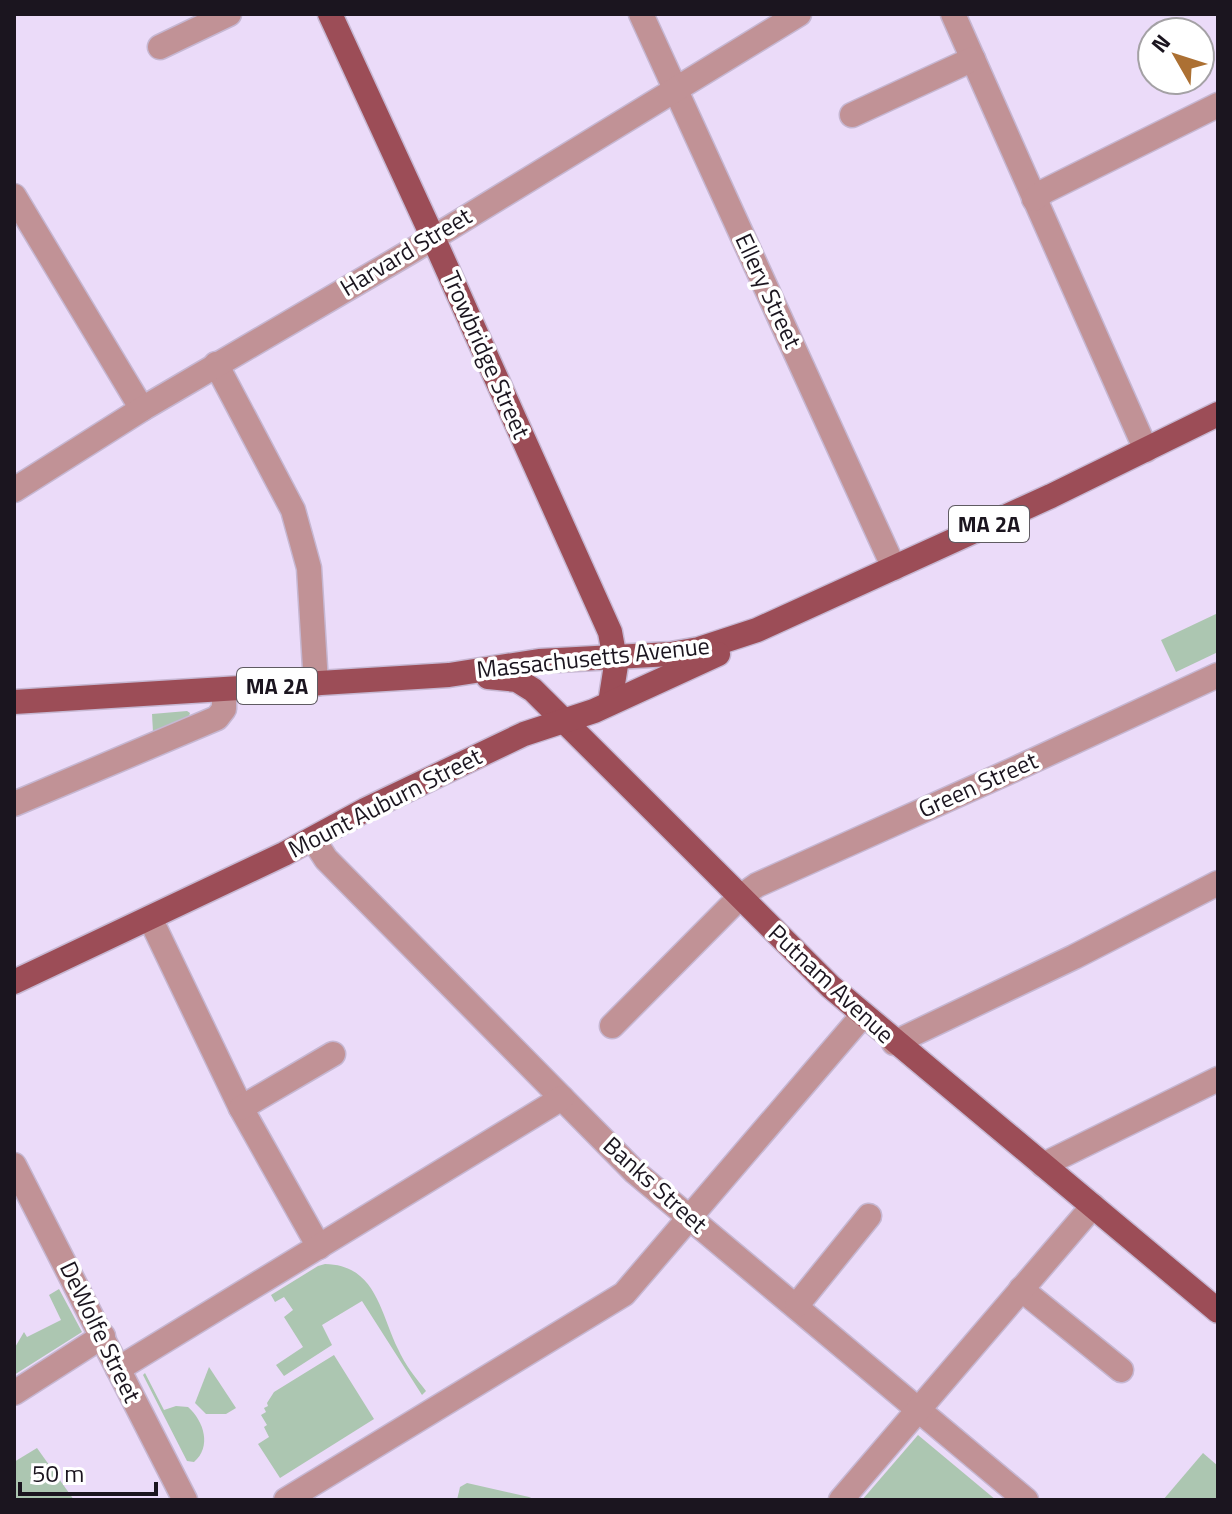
<svg xmlns="http://www.w3.org/2000/svg" width="1232" height="1514" viewBox="0 0 1232 1514" font-family="'Titillium Web',sans-serif">
	<style>
		.green { fill: #acc6b1 }
		.lines { fill: none; stroke-linecap: round; stroke-linejoin: round }
		.minor-casing { stroke: #c6b7d2; stroke-width: 27 }
		.major-casing { stroke: #c6b7d2; stroke-width: 27 }
		.minor { stroke: #c19296; stroke-width: 24 }
		.major { stroke: #9c4d57; stroke-width: 24 }
		.labels { text-anchor: middle; stroke-width: 7; stroke-linejoin: round; paint-order: stroke }
		.shield { fill: #fff; stroke: #5f5b62; stroke-width: 2 }
		.shield-label { font-size: 22px; font-weight: bold; fill: #1b151f }
		.street-label { font-size: 24px; fill: #1b151f; stroke: #fff }
	</style>
	<rect width="100%" height="100%" fill="#ebdbf9"/>
	<g class="green">
		<polygon points="1218,613 1218,652 1176,672 1161,640"/>
		<polygon points="187,711 190,713 188,719 153,732 152,714"/>
		<path d="M325,1264C376,1265 380,1312 398,1349C405,1365 416,1378 426,1391L422,1395L362,1301L322,1325L332,1345L284,1376L276,1365L303,1347L284,1317L293,1310L284,1297L275,1302L271,1295L318,1266Z"/>
		<polygon points="59,1289 82,1332 14,1375 14,1349 24,1332 27,1337 61,1320 49,1295"/>
		<polygon points="334,1355 374,1419 280,1478 258,1444 269,1437 264,1427 267,1425 261,1415 266,1412 264,1408 268,1406 267,1403 274,1392"/>
		<polygon points="209,1367 236,1408 226,1414 206,1414 195,1403"/>
		<path d="M145,1373L164,1410L176,1406L188,1407C204,1421 212,1447 194,1462L187,1461L143,1375Z"/>
		<polygon points="918,1435 996,1500 862,1500"/>
		<polygon points="37,1448 74,1500 14,1500 14,1462"/>
		<polygon points="1203,1453 1218,1466 1218,1500 1163,1500"/>
		<polygon points="467,1483 529,1497 536,1500 457,1500 460,1487"/>
	</g>
	<g class="lines">
		<g class="minor-casing">
			<g id="minor">
				<polyline points="641,14 894,568"/>
				<polyline points="953,14 1146,450"/>
				<polyline points="160,47 229,14"/>
				<polyline points="852,115 973,59"/>
				<polyline points="14,196 142,409"/>
				<polyline points="1034,199 1045,191 1218,105"/>
				<polyline points="216,364 293,510 309,568 316,684"/>
				<polyline points="14,490 142,409 415,249 799,14"/>
				<polyline points="14,804 217,718 224,709 224,690"/>
				<polyline points="313,839 326,859 635,1172 1026,1500"/>
				<polyline points="150,918 241,1108 319,1247"/>
				<polyline points="612,1026 740,897 757,885 1013,770 1218,675"/>
				<polyline points="894,1043 1074,957 1218,883"/>
				<polyline points="241,1108 333,1054"/>
				<polyline points="14,1165 185,1500"/>
				<polyline points="1043,1165 1218,1079"/>
				<polyline points="1021,1289 1121,1370"/>
				<polyline points="797,1305 869,1216"/>
				<polyline points="118,1369 562,1098"/>
				<polyline points="14,1393 103,1336"/>
				<polyline points="286,1500 624,1294 863,1015"/>
				<polyline points="841,1500 1093,1206"/>
			</g>
		</g>
		<g class="major-casing">
			<g id="major">
				<polyline points="330,14 440,253 610,632 616,665 610,703"/>
				<polyline points="488,677 517,680 533,690 831,987 1218,1311"/>
				<polyline points="14,702 449,675 539,661 671,654 699,649 757,630 1051,496 1218,414"/>
				<polyline points="14,982 284,854 365,810 524,734 594,711 718,654"/>
			</g>
		</g>
		<use href="#minor" class="minor"/>
		<use href="#major" class="major"/>
	</g>
	<g class="labels">
		<g class="shield">
			<rect x="949" y="506" width="80" height="36" rx="6"/>
			<rect x="237" y="668" width="80" height="36" rx="6"/>
		</g>
		<g class="shield-label">
			<text x="989" y="532">MA 2A</text>
			<text x="277" y="694">MA 2A</text>
		</g>
		<g class="street-label">
			<text transform="translate(406 252) rotate(-31)" y="8">Harvard Street</text>
			<text transform="translate(768 291) rotate(65)" y="8">Ellery Street</text>
			<text transform="translate(486 355) rotate(66)" y="8">Trowbridge Street</text>
			<text transform="translate(593 658) rotate(-6)" y="8">Massachusetts Avenue</text>
			<text transform="translate(978 785) rotate(-24)" y="8">Green Street</text>
			<text transform="translate(385 803) rotate(-27)" y="8">Mount Auburn Street</text>
			<text transform="translate(831 984) rotate(43)" y="8">Putnam Avenue</text>
			<text transform="translate(655 1185) rotate(42)" y="8">Banks Street</text>
			<text transform="translate(100 1332) rotate(64)" y="8">DeWolfe Street</text>
		</g>
	</g>
	<rect width="1232" height="1514" fill="none" stroke="#1b151f" stroke-width="32"/>
	<g transform="translate(1176 56) rotate(309)"><circle r="38" fill="#ffffff" stroke="#a4a1a5" stroke-width="2"/>
	<path d="M0-6L14 30L0 20L-14 30Z" fill="#ac7033"/>
	<text y="-12" font-size="22" font-weight="bold" text-anchor="middle" fill="#1b151f">N</text>
	</g>
	<path d="M20 1482v12h136v-12" fill="none" stroke="#1b151f" stroke-width="4"/>
	<text x="32" y="1482" font-size="24" fill="#1b151f" stroke="#ffffff" stroke-width="6" paint-order="stroke">50 m</text>
</svg>
